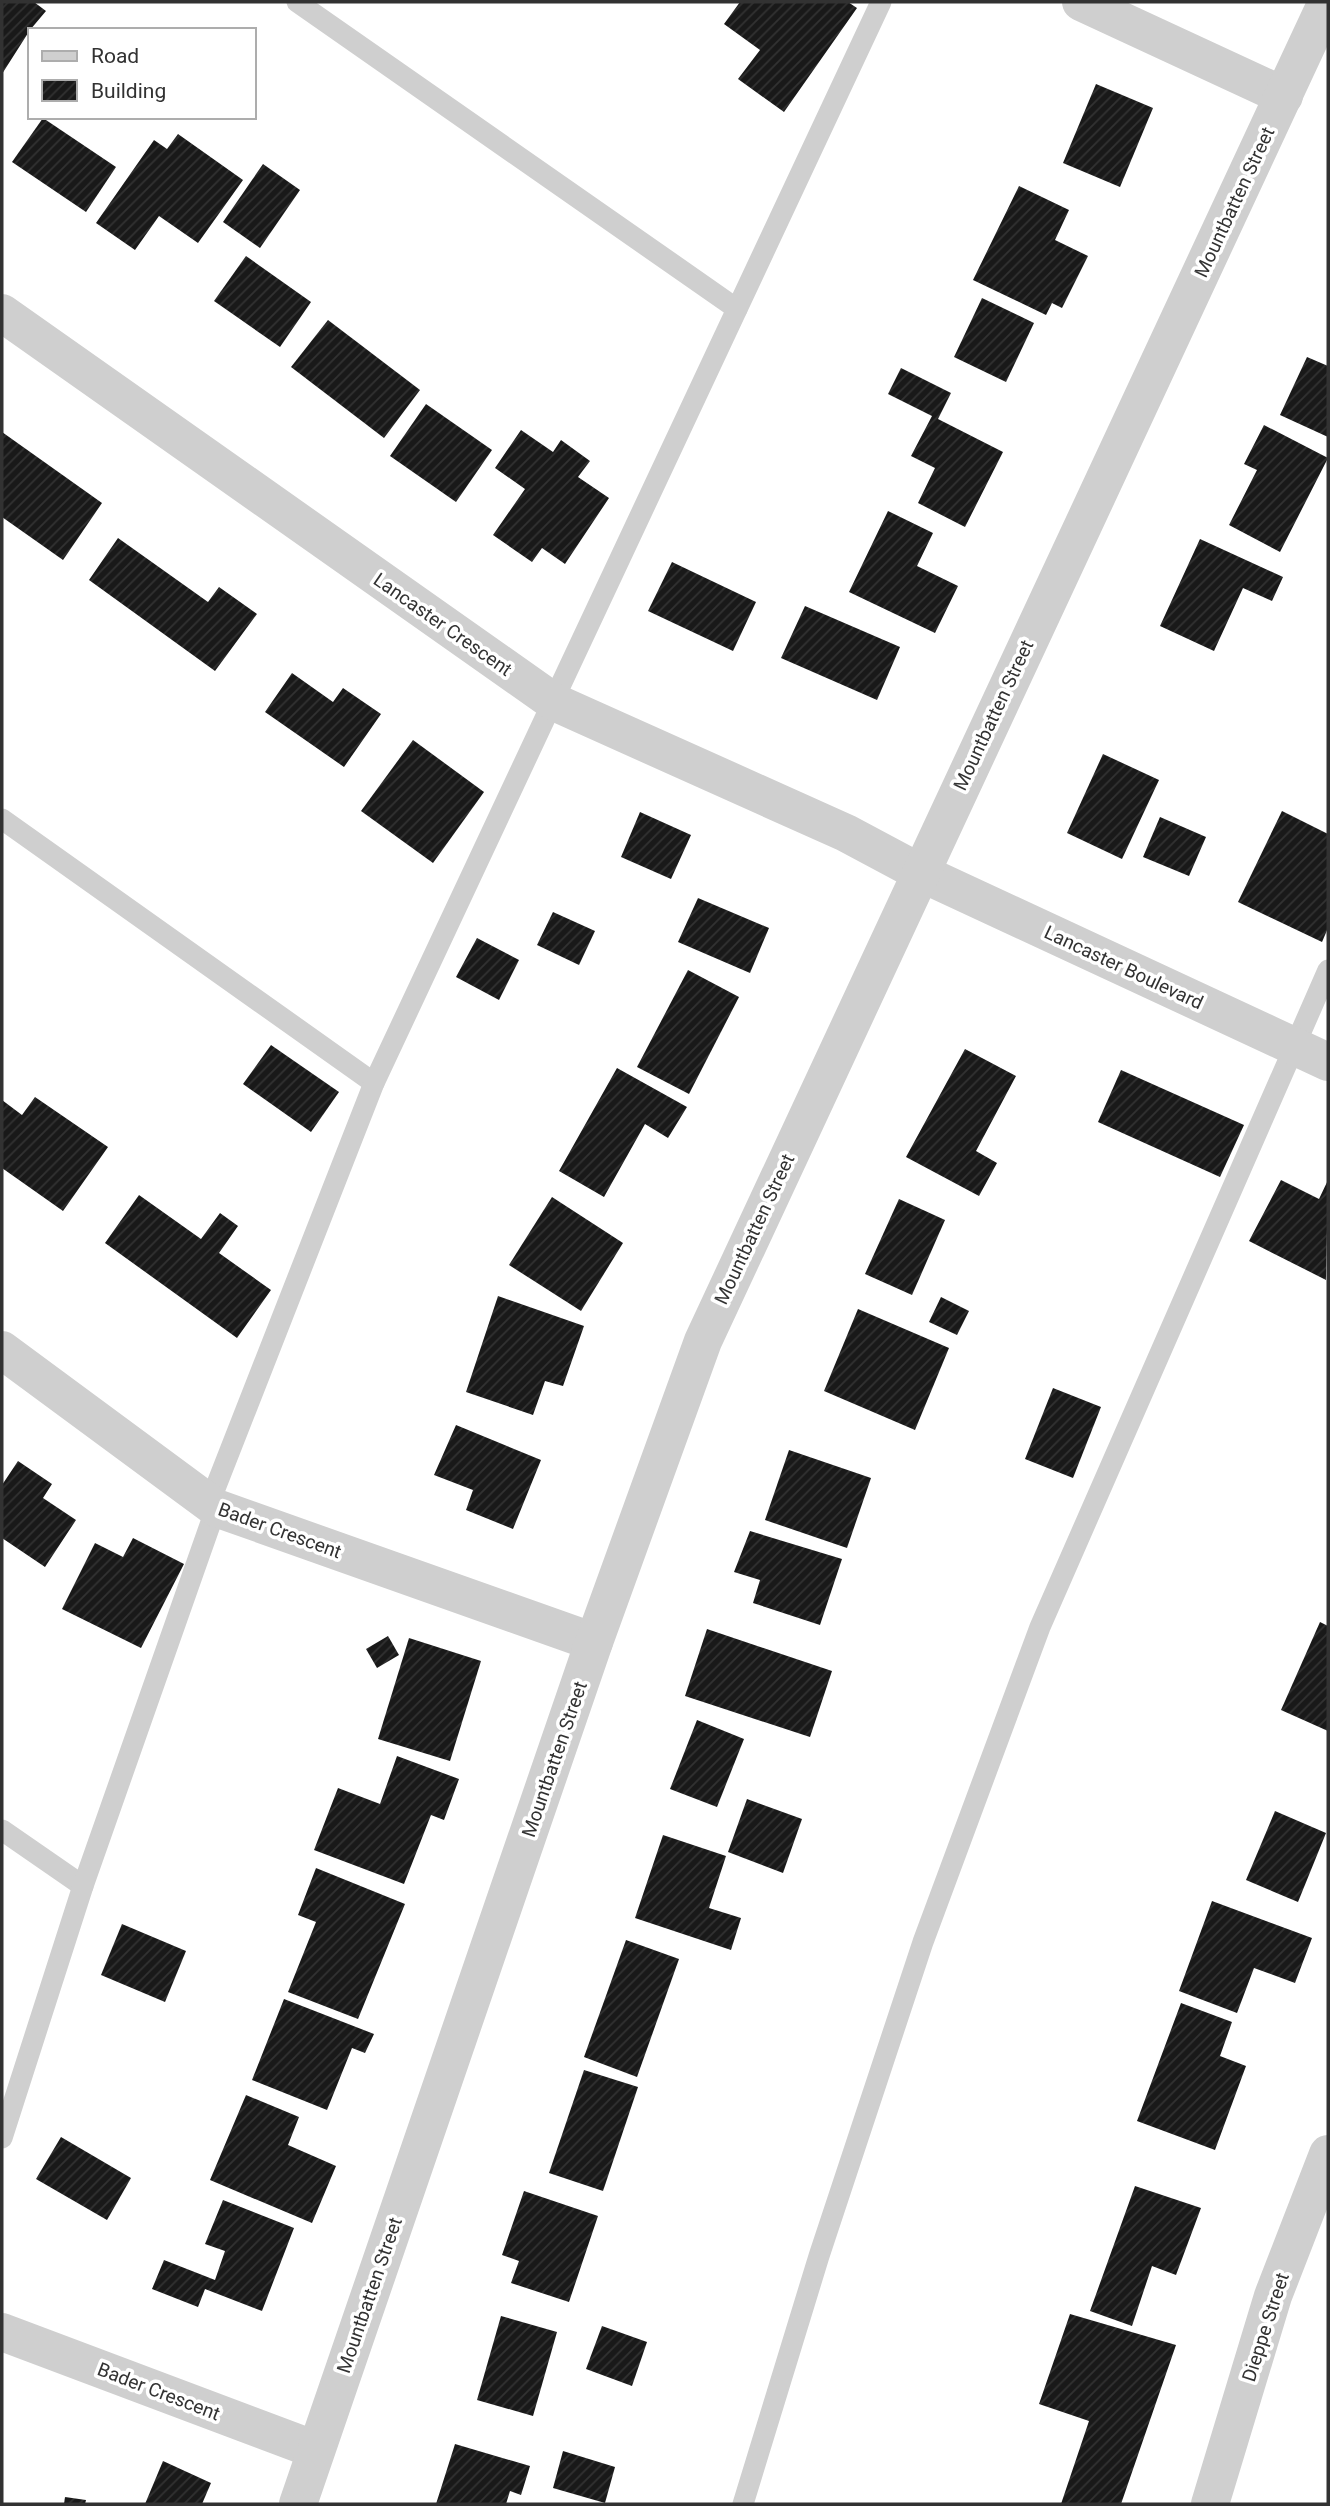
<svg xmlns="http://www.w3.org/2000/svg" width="1330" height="2506" viewBox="0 0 1330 2506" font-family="Roboto,sans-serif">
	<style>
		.building { fill: url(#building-hatch) }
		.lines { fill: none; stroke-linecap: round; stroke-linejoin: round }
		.service { stroke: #cfcfcf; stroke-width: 21 }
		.minor { stroke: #cfcfcf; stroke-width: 38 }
		.labels { text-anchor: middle; stroke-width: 7; stroke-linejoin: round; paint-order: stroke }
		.street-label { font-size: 19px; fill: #323232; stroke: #fff }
	</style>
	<defs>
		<pattern id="building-hatch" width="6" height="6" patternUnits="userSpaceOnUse" patternTransform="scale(1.75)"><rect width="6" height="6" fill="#191919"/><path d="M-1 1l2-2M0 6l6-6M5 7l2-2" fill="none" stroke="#323232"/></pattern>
	</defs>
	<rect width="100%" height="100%" fill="#fff"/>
	<g class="building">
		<polygon points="2,2 34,2 46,11 30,30 2,74"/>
		<polygon points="740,2 848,2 857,8 784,112 738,79 760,50 724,24"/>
		<polygon points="1096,84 1153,108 1120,187 1063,163"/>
		<polygon points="43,118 116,167 86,212 12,162"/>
		<polygon points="178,134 243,180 198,243 159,216 135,250 96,223 154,140 167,149"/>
		<polygon points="263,164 300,190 260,248 223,222"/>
		<polygon points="1019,186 1069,210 1055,240 1088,256 1062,308 1052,303 1046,315 973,280"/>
		<polygon points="246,256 311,302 280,347 214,301"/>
		<polygon points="982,298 1034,323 1006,382 954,357"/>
		<polygon points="328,320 420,390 384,438 291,367"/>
		<polygon points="1307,357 1328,366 1328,437 1280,415"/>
		<polygon points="901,368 951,393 938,419 1003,452 965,527 918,503 935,468 911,456 932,416 888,394"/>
		<polygon points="426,404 492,450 456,502 390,456"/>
		<polygon points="1264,425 1328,458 1280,552 1229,525 1257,470 1244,464"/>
		<polygon points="521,430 553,452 561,440 590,461 578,477 609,498 565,564 542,548 532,562 493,535 525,489 495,468"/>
		<polygon points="2,432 102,503 63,560 2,517"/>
		<polygon points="888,511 933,533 917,566 958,586 935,633 849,592"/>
		<polygon points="118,538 208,602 219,587 257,614 215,671 89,580"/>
		<polygon points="1200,539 1283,577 1272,601 1243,588 1214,651 1160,626"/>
		<polygon points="672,562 756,602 733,651 648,611"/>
		<polygon points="805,606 900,647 877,700 781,658"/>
		<polygon points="292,673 333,702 343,688 381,714 344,767 265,712"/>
		<polygon points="413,740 484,792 433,863 361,811"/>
		<polygon points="1103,754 1159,780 1122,859 1067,833"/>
		<polygon points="1282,811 1328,834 1328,928 1322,942 1238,902"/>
		<polygon points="640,812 691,835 671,879 621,857"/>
		<polygon points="1160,817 1206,837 1189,876 1143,857"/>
		<polygon points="698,898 769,928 750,973 678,942"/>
		<polygon points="553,912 595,931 579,965 537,945"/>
		<polygon points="477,938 519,960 499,1000 456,977"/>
		<polygon points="688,970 739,997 689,1094 637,1067"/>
		<polygon points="271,1045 339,1092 311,1132 243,1084"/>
		<polygon points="965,1049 1016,1076 976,1151 997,1163 979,1196 906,1157"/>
		<polygon points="617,1068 687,1107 668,1138 645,1124 604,1197 559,1171"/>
		<polygon points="1121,1070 1244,1125 1220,1177 1098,1122"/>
		<polygon points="35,1097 108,1147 63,1211 2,1168 2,1100 22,1115"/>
		<polygon points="1281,1180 1319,1199 1328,1180 1326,1280 1249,1241"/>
		<polygon points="139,1195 201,1239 220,1213 238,1226 219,1253 271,1290 237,1338 105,1243"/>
		<polygon points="552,1197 623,1243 581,1311 509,1265"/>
		<polygon points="899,1199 945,1220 912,1295 865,1274"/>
		<polygon points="498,1296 584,1326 563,1386 545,1381 533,1415 466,1392"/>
		<polygon points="941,1297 969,1311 957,1335 929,1322"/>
		<polygon points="858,1309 949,1348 915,1430 824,1391"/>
		<polygon points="1053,1388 1101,1407 1073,1478 1025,1459"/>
		<polygon points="456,1425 541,1460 513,1529 466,1510 473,1490 434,1475"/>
		<polygon points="789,1450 871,1478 847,1548 765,1520"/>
		<polygon points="18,1461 52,1484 43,1498 76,1520 45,1567 2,1538 2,1485"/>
		<polygon points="750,1531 842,1559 820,1625 753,1603 760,1580 734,1572"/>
		<polygon points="133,1538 184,1564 141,1648 62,1609 95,1543 123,1557"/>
		<polygon points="1320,1622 1328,1626 1328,1731 1281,1710"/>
		<polygon points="707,1629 832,1671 810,1737 685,1696"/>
		<polygon points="388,1636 399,1655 377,1668 366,1649"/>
		<polygon points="409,1638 481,1661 450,1761 378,1739"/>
		<polygon points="697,1720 744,1739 717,1807 670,1789"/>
		<polygon points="397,1756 459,1779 444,1820 431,1815 404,1884 314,1850 338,1788 380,1804"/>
		<polygon points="747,1799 802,1819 783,1873 728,1852"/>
		<polygon points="1275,1811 1326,1833 1298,1902 1246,1880"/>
		<polygon points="663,1835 726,1856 709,1908 741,1918 731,1950 635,1918"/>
		<polygon points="316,1868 405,1904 358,2019 288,1992 316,1922 298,1915"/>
		<polygon points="1212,1901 1312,1938 1295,1983 1254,1968 1237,2013 1179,1991"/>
		<polygon points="122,1924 186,1951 165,2002 101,1975"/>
		<polygon points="626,1940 679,1959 637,2077 584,2057"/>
		<polygon points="284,1999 374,2034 365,2053 352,2048 327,2110 252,2080"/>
		<polygon points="1181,2003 1232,2022 1220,2056 1246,2066 1215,2150 1137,2121"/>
		<polygon points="584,2070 638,2087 603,2191 549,2173"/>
		<polygon points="246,2095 299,2117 288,2145 336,2166 312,2223 210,2180"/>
		<polygon points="61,2137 131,2178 107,2220 36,2179"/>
		<polygon points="1135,2186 1201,2208 1176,2275 1152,2266 1132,2326 1090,2311"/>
		<polygon points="524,2191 598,2216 569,2302 511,2283 519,2261 502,2255"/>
		<polygon points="223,2200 294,2228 262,2311 205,2289 198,2307 152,2289 164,2260 215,2280 225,2251 205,2244"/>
		<polygon points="1070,2314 1176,2345 1121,2504 1061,2504 1089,2421 1039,2404"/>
		<polygon points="501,2316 557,2332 533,2416 477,2400"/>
		<polygon points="602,2326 647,2342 632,2386 586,2369"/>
		<polygon points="455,2444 530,2466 521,2495 510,2491 506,2504 436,2504"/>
		<polygon points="563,2451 615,2467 605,2503 553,2488"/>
		<polygon points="163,2461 211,2483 202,2504 145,2504"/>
		<polygon points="65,2497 86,2500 85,2504 64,2504"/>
	</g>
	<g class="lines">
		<g class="service">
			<polyline points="297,2 737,309"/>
			<polyline points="2,819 374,1083"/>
			<polyline points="209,1504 374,1083 881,2"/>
			<polyline points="2,1830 83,1886"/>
			<polyline points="2,2138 83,1886 216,1508"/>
			<polyline points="743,2504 819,2256 923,1942 1040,1627 1328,970"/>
		</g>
		<g class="minor">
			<polyline points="1081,2 1284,96"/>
			<polyline points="2,313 554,702 846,833 919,872 1328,1062"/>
			<polyline points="2,1350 216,1508 594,1642"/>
			<polyline points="2,2332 316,2450"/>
			<polyline points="298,2504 594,1642 703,1341 1327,2"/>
			<polyline points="1210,2504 1273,2296 1328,2154"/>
		</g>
	</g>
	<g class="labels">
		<g class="street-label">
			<text transform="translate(1234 202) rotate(-65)" y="7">Mountbatten Street</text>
			<text transform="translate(443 624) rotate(35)" y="7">Lancaster Crescent</text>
			<text transform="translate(993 715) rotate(-65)" y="7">Mountbatten Street</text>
			<text transform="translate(1124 967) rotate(25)" y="7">Lancaster Boulevard</text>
			<text transform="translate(754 1229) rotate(-65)" y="7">Mountbatten Street</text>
			<text transform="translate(280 1530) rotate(20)" y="7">Bader Crescent</text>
			<text transform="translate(554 1759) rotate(-71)" y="7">Mountbatten Street</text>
			<text transform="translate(369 2295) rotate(-71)" y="7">Mountbatten Street</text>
			<text transform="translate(1265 2327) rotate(-72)" y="7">Dieppe Street</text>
			<text transform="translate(159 2391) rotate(21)" y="7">Bader Crescent</text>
		</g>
	</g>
	<rect width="1330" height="2506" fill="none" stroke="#323232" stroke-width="7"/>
	<rect x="28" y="28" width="228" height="91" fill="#ffffff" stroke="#adadad" stroke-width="2"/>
	<rect x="42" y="51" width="35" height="10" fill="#cfcfcf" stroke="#adadad" stroke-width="2"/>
	<text x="91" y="63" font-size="21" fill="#323232">Road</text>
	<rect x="42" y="80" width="35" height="21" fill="url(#building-hatch)" stroke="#adadad" stroke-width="2"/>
	<text x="91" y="98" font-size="21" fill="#323232">Building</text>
</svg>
